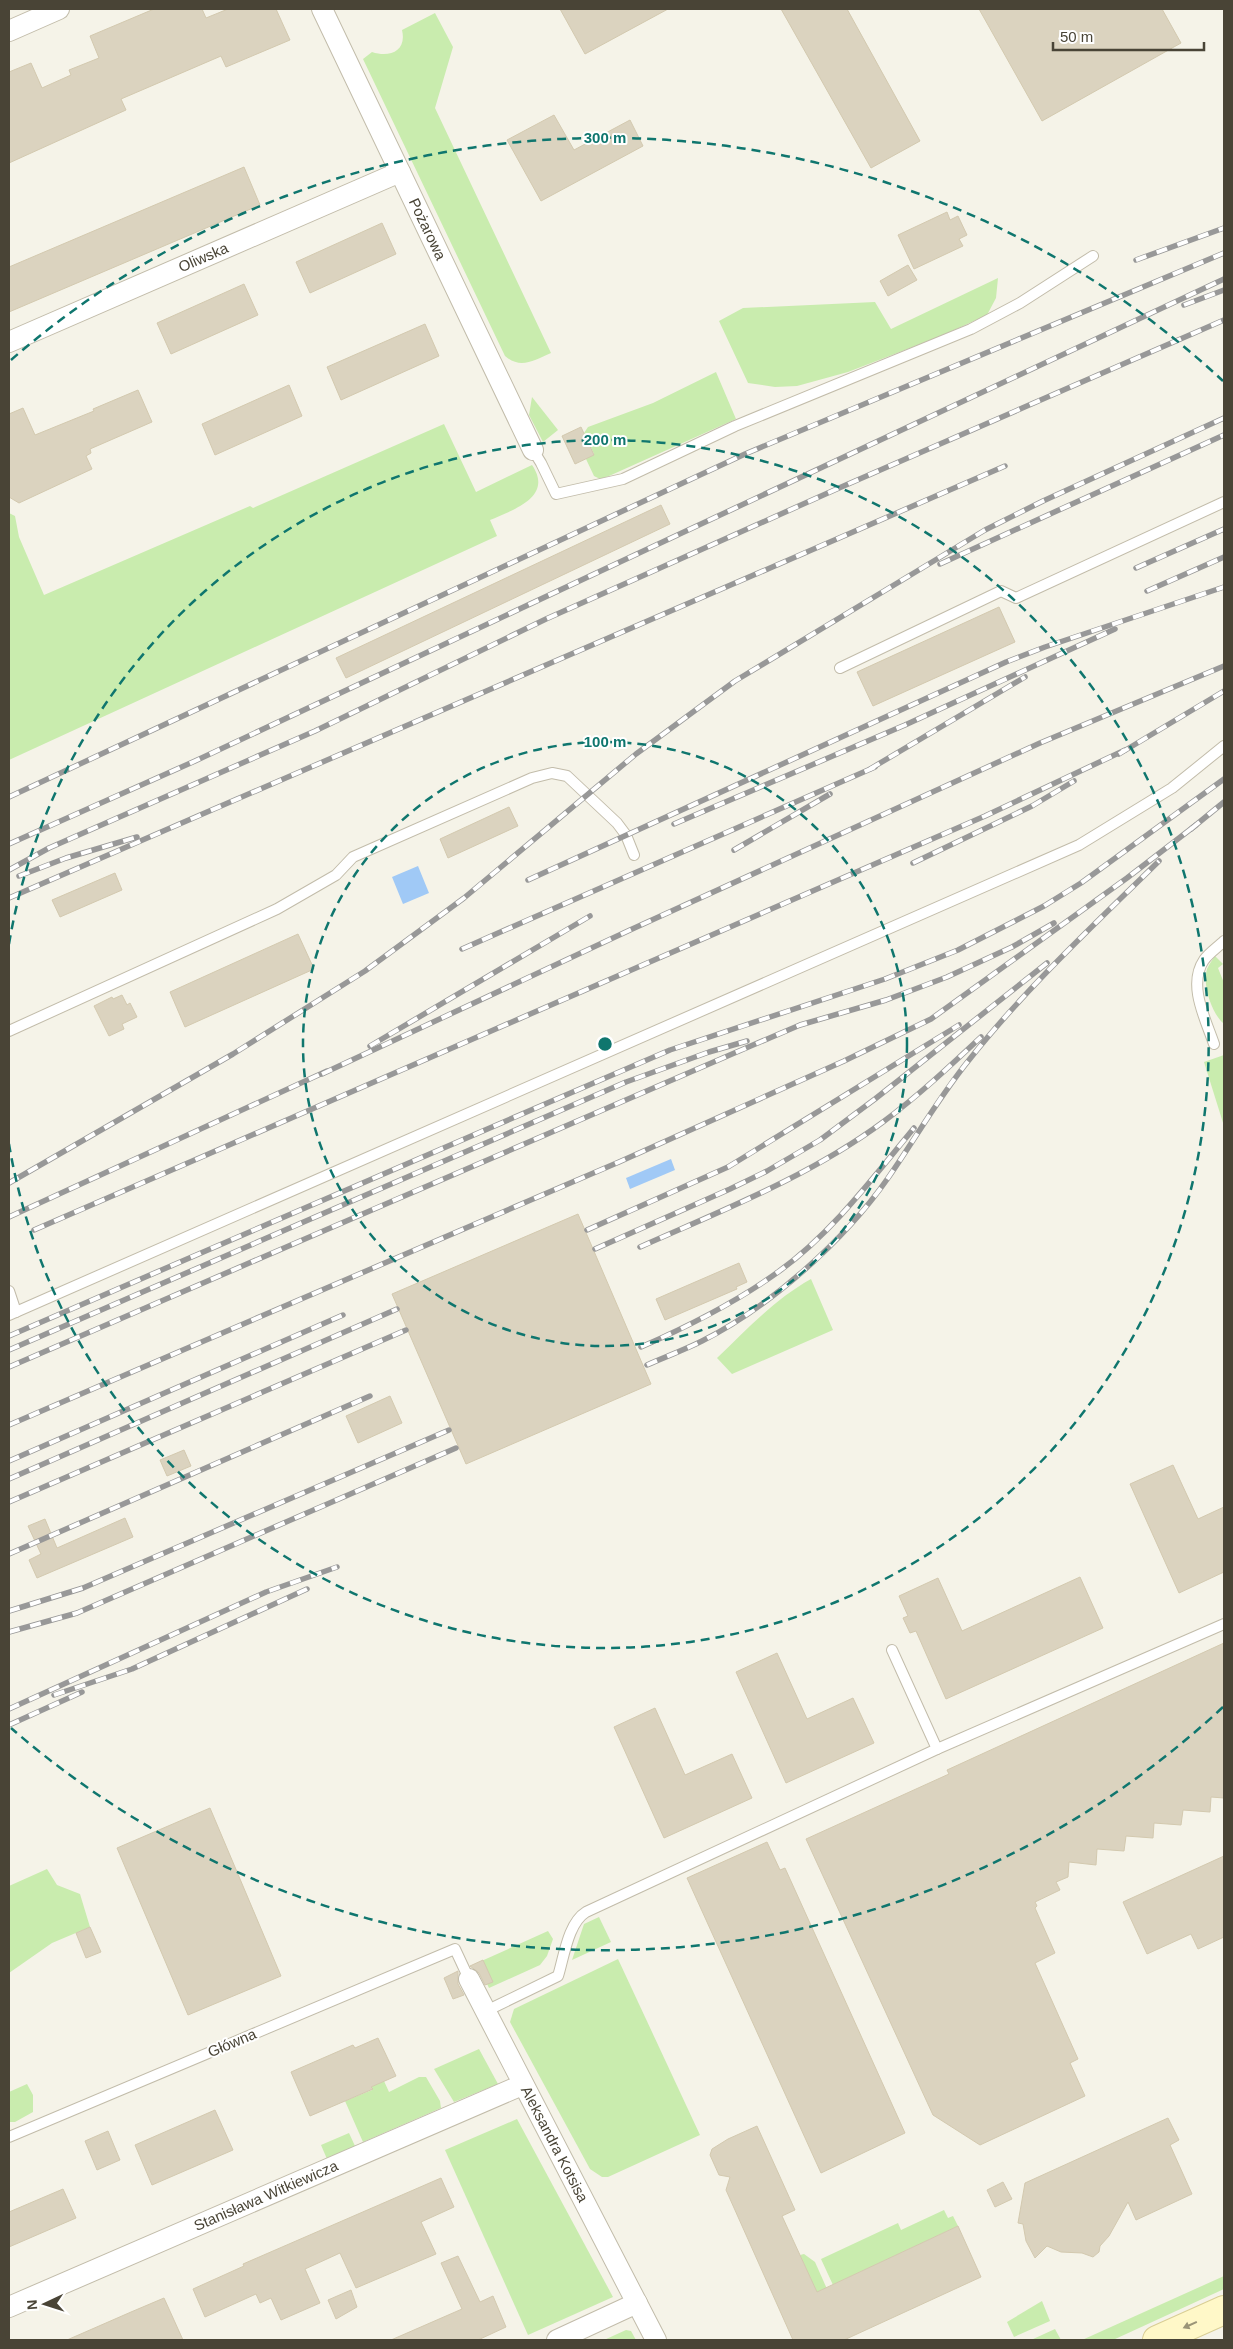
<svg xmlns="http://www.w3.org/2000/svg" width="1233" height="2349" viewBox="0 0 1233 2349" font-family="Arial,sans-serif">
	<style>
		.green { fill: #c9ecae }
		.water { fill: #a0c9f6 }
		.building { fill: #dbd3bf; stroke: #d3c9af }
		.lines { fill: none; stroke-linecap: round; stroke-linejoin: round }
		.service-casing { stroke: #c2bcaa; stroke-width: 12 }
		.minor-casing { stroke: #c2bcaa; stroke-width: 22 }
		.secondary-casing { stroke: #d9ce94; stroke-width: 30 }
		.service { stroke: #fff; stroke-width: 10 }
		.minor { stroke: #fff; stroke-width: 20 }
		.secondary { stroke: #fff8c8; stroke-width: 28 }
		.rail-casing { stroke: #989898; stroke-width: 5.5 }
		.rail { stroke: #fff; stroke-width: 4; stroke-dasharray: 11; stroke-linecap: butt }
		.oneway { fill: #9b9578 }
		.ring { fill: none; stroke: #0f766e; stroke-width: 2.5; stroke-dasharray: 9 6 }
		.labels { text-anchor: middle; stroke-width: 4; stroke-linejoin: round; paint-order: stroke }
		.street-label { font-size: 15px; fill: #494436; stroke: #fff }
		.centre { fill: #0f766e; stroke: #fff; stroke-width: 2.5 }
		.ring-label { font-size: 15px; text-anchor: middle; font-weight: bold; fill: #0f766e; stroke: #fff; stroke-width: 4; stroke-linejoin: round; paint-order: stroke }
	</style>
	<rect width="100%" height="100%" fill="#f5f3e8"/>
	<g class="green">
		<path d="M435,13L453,47L435,108L551,353C534,360 521,370 505,356L363,59L372,52C390,58 407,51 402,30Z"/>
		<polygon points="998,278 996,298 987,315 941,336 848,372 797,386 775,387 748,383 719,321 743,308 875,302 891,329"/>
		<polygon points="716,372 736,419 609,476 600,479 594,476 586,459 594,454 584,433 588,427 653,403"/>
		<polygon points="532,397 558,430 543,442 529,415"/>
		<path d="M444,424L476,492L532,465C554,497 513,510 490,520L497,536L9,760V513L15,516L19,537L44,595L250,506L253,508Z"/>
		<path d="M1215,956L1223,964L1218,968L1224,983V1024C1212,1014 1202,985 1207,969C1209,965 1212,960 1215,956Z"/>
		<polygon points="1224,1055 1224,1126 1204,1062"/>
		<path d="M811,1279L833,1330L732,1374L717,1358C747,1329 775,1299 811,1279Z"/>
		<polygon points="47,1869 57,1885 80,1894 90,1927 52,1943 9,1973 9,1886"/>
		<polygon points="599,1917 611,1942 572,1960 584,1924"/>
		<polygon points="548,1931 553,1939 547,1956 540,1965 489,1988 477,1963"/>
		<polygon points="618,1959 700,2135 608,2177 602,2177 590,2169 510,2022 514,2009"/>
		<polygon points="479,2049 498,2084 454,2102 434,2069"/>
		<polygon points="419,2077 426,2077 440,2101 441,2108 363,2142 345,2101 372,2090 371,2087 384,2081 389,2092"/>
		<polygon points="27,2084 33,2095 33,2112 15,2122 9,2122 9,2092"/>
		<polygon points="517,2119 613,2297 528,2335 445,2150"/>
		<polygon points="349,2133 355,2146 327,2159 321,2145"/>
		<polygon points="944,2210 948,2218 953,2216 958,2226 833,2285 821,2259 898,2223 901,2230"/>
		<polygon points="804,2254 815,2262 827,2289 817,2293 800,2255"/>
		<polygon points="1224,2276 1224,2289 1113,2340 1082,2340"/>
		<polygon points="1042,2301 1050,2321 1014,2337 1007,2322"/>
		<polygon points="1055,2329 1061,2340 1031,2340"/>
		<polygon points="626,2330 631,2331 636,2340 604,2340"/>
	</g>
	<g class="water">
		<polygon points="418,866 429,893 403,904 392,877"/>
		<polygon points="671,1159 675,1170 630,1189 626,1178"/>
	</g>
	<g class="building">
		<polygon points="154,9 202,9 206,18 228,9 276,9 290,40 226,67 221,56 121,99 126,110 9,163 9,72 31,63 42,88 71,75 69,70 99,58 90,36"/>
		<polygon points="560,9 668,9 585,54"/>
		<polygon points="781,9 847,9 920,141 871,168"/>
		<polygon points="979,9 1162,9 1181,43 1042,121"/>
		<polygon points="554,115 574,150 630,120 643,146 541,201 507,140"/>
		<polygon points="244,167 260,205 9,312 9,267"/>
		<polygon points="947,212 950,220 958,216 967,235 959,239 963,246 914,269 898,235"/>
		<polygon points="382,223 396,254 310,293 296,262"/>
		<polygon points="908,265 917,280 888,296 880,281"/>
		<polygon points="244,284 258,315 171,354 157,323"/>
		<polygon points="425,324 439,356 341,400 327,367"/>
		<polygon points="289,385 302,416 215,455 202,424"/>
		<polygon points="138,390 152,422 90,449 91,453 86,456 92,469 19,503 9,497 9,414 23,408 35,435 94,411 93,409"/>
		<polygon points="581,427 594,455 575,464 562,436"/>
		<polygon points="661,505 670,524 346,678 336,658"/>
		<polygon points="999,607 1015,642 873,706 857,672"/>
		<polygon points="509,807 518,826 448,858 440,839"/>
		<polygon points="115,873 122,890 60,917 52,900"/>
		<polygon points="298,934 314,969 185,1027 170,992"/>
		<polygon points="122,995 127,1005 130,1003 137,1017 122,1024 124,1029 109,1036 94,1006 112,997 113,999"/>
		<polygon points="578,1214 651,1384 466,1464 392,1294"/>
		<polygon points="739,1263 747,1282 736,1287 737,1289 665,1320 656,1299"/>
		<polygon points="390,1396 402,1423 358,1443 346,1416"/>
		<polygon points="184,1450 191,1466 167,1476 160,1460"/>
		<polygon points="1173,1465 1198,1519 1224,1507 1224,1572 1179,1593 1130,1484"/>
		<polygon points="125,1518 133,1537 37,1578 29,1560 41,1554 28,1526 45,1519 57,1548"/>
		<polygon points="1080,1577 1103,1628 946,1699 916,1631 910,1633 903,1618 908,1616 899,1596 938,1578 962,1631"/>
		<polygon points="1224,1643 1224,1798 1211,1797 1210,1812 1183,1810 1181,1825 1154,1823 1153,1838 1126,1836 1124,1851 1097,1849 1096,1865 1069,1862 1068,1877 1056,1882 1060,1890 1035,1902 1037,1906 1035,1908 1055,1953 1035,1963 1078,2059 1070,2063 1085,2096 980,2145 933,2115 806,1839 949,1774 947,1770"/>
		<polygon points="777,1653 807,1719 853,1698 874,1743 786,1783 736,1672"/>
		<polygon points="655,1708 685,1775 732,1754 752,1798 664,1838 614,1727"/>
		<polygon points="210,1808 281,1976 188,2015 117,1848"/>
		<polygon points="767,1842 780,1870 785,1868 905,2133 821,2173 687,1878"/>
		<polygon points="1224,1856 1224,1937 1198,1949 1191,1934 1147,1954 1123,1902"/>
		<polygon points="90,1927 101,1952 86,1958 76,1933"/>
		<polygon points="483,1960 493,1982 485,1985 479,1973 470,1966"/>
		<polygon points="458,1971 458,1984 464,1995 453,1999 444,1978"/>
		<polygon points="378,2038 396,2076 371,2087 373,2089 310,2116 291,2072 353,2045 355,2048"/>
		<polygon points="215,2110 233,2150 152,2185 135,2145"/>
		<polygon points="1168,2118 1179,2140 1170,2145 1192,2194 1136,2220 1128,2202 1109,2236 1100,2246 1099,2252 1093,2257 1082,2253 1061,2252 1047,2246 1035,2258 1026,2241 1023,2224 1018,2223 1025,2183"/>
		<polygon points="757,2126 795,2210 782,2216 817,2292 958,2226 981,2277 844,2340 793,2340 726,2190 730,2177 719,2175 710,2155 712,2149 728,2139"/>
		<polygon points="108,2131 120,2160 97,2170 85,2141"/>
		<polygon points="441,2178 454,2207 421,2222 436,2254 356,2288 340,2253 305,2269 320,2303 281,2320 271,2298 260,2303 256,2294 205,2317 193,2289 244,2266 243,2264"/>
		<polygon points="1003,2182 1012,2199 995,2207 987,2190"/>
		<polygon points="63,2189 76,2218 9,2247 9,2212"/>
		<polygon points="458,2256 480,2302 493,2296 506,2327 478,2340 391,2340 462,2309 441,2263"/>
		<polygon points="351,2290 357,2307 336,2319 328,2300"/>
		<polygon points="164,2298 183,2340 67,2340 131,2312"/>
	</g>
	<g class="lines">
		<g class="service-casing">
			<g id="service">
				<polyline points="533,450 541,463 556,494 623,479 735,426 971,329 1020,303 1093,256"/>
				<polyline points="840,668 1001,591 1016,598 1224,502"/>
				<polyline points="9,1031 277,909 336,875 353,857 532,778 552,773 567,776 617,823 626,835 634,855"/>
				<path d="M1214,1044C1206,1020 1187,985 1204,960C1209,953 1218,947 1224,941"/>
				<polyline points="9,1291 16,1312"/>
				<polyline points="9,1315 1079,845 1172,788 1224,746"/>
				<polyline points="892,1650 937,1749 1224,1624"/>
				<path d="M486,2011L558,1976C564,1957 568,1923 586,1912L937,1749"/>
				<polyline points="9,2137 455,1949 469,1979"/>
			</g>
		</g>
		<g class="minor-casing">
			<g id="minor">
				<path id="s1" d="M322,9L533,450"/>
				<polyline points="9,31 59,9"/>
				<path id="s2" d="M9,342L400,172"/>
				<path id="s3" d="M469,1979L656,2340"/>
				<path id="s4" d="M9,2307L522,2085"/>
				<polyline points="557,2340 637,2303"/>
			</g>
		</g>
		<g class="secondary-casing">
			<polyline id="secondary" points="1157,2340 1224,2310"/>
		</g>
		<use href="#service" class="service"/>
		<use href="#minor" class="minor"/>
		<use href="#secondary" class="secondary"/>
		<g class="rail-casing">
			<g id="rail">
				<polyline points="1136,260 1224,228"/>
				<polyline points="1184,305 1224,290"/>
				<polyline points="940,564 1224,435"/>
				<polyline points="1136,568 1224,529"/>
				<polyline points="1147,591 1224,557"/>
				<polyline points="1119,754 1224,691"/>
				<polyline points="870,769 1025,677"/>
				<polyline points="9,797 745,454 1224,253"/>
				<polyline points="674,824 905,725 1115,629"/>
				<polyline points="1191,829 1224,802"/>
				<polyline points="9,844 195,761 1224,279"/>
				<polyline points="734,850 830,794"/>
				<polyline points="913,863 1032,806 1074,781"/>
				<polyline points="9,870 49,848 315,731 546,619 839,488 1224,320"/>
				<polyline points="19,876 66,858 137,837"/>
				<polyline points="528,880 1006,662 1045,647 1224,587"/>
				<polyline points="9,898 1005,466"/>
				<polyline points="462,949 875,767"/>
				<polyline points="370,1046 590,916"/>
				<polyline points="322,1074 630,930 1040,743 1224,666"/>
				<polyline points="9,1183 233,1054 365,971 464,898 636,754 735,681 985,530 1043,501 1224,418"/>
				<polyline points="9,1217 327,1071"/>
				<polyline points="34,1230 985,816 1125,750"/>
				<polyline points="587,1230 728,1167 959,1025"/>
				<path d="M640,1247C723,1210 810,1176 883,1122C918,1096 949,1067 981,1037"/>
				<polyline points="595,1249 730,1189 767,1171 820,1140 875,1099 1047,963"/>
				<polyline points="9,1336 670,1050 885,979 958,950 1044,906 1081,883 1224,779"/>
				<path d="M641,1347C689,1326 735,1303 778,1272C831,1234 872,1179 914,1128"/>
				<polyline points="9,1350 626,1082 709,1052 747,1041"/>
				<path d="M647,1365C665,1357 684,1350 702,1341C770,1307 845,1240 888,1178C915,1139 939,1097 969,1060C1026,988 1094,925 1159,861"/>
				<polyline points="9,1367 739,1051 800,1025 886,1000 947,977 1012,947 1054,923"/>
				<polyline points="9,1425 619,1162 844,1061 931,1019 1127,878 1196,825"/>
				<polyline points="9,1461 343,1315"/>
				<polyline points="9,1479 397,1309"/>
				<polyline points="9,1502 406,1330"/>
				<polyline points="9,1554 370,1396"/>
				<polyline points="9,1611 83,1588 449,1430"/>
				<polyline points="9,1632 77,1613 456,1448"/>
				<polyline points="54,1695 132,1669 307,1589"/>
				<polyline points="9,1709 266,1592 337,1567"/>
				<polyline points="9,1725 82,1692"/>
			</g>
		</g>
		<use href="#rail" class="rail"/>
	</g>
	<defs><path id="oneway-solid" d="M-6-.8H1V-3.2L6.5 0L1 3.2V.8H-6Z" transform="scale(1.25)"/></defs>
	<use class="oneway" href="#oneway-solid" transform="translate(1190 2325) rotate(156)"/>
	<g class="ring">
		<circle cx="605" cy="1044" r="302"/>
		<path d="M9 944A604 604 0 1 1 9 1144"/>
		<path d="M1223 1707A906 906 0 0 1 11 1728M11 360A906 906 0 0 1 1223 381"/>
	</g>
	<g class="labels">
		<g class="street-label">
			<text dy="5" stroke="none"><textPath href="#s1" startOffset="244">Pożarowa</textPath></text>
			<text dy="5" stroke="none"><textPath href="#s2" startOffset="212">Oliwska</textPath></text>
			<text transform="translate(232 2043) rotate(-23)" y="5">Główna</text>
			<text dy="5" stroke="none"><textPath href="#s3" startOffset="186">Aleksandra Kotsisa</textPath></text>
			<text dy="5" stroke="none"><textPath href="#s4" startOffset="280">Stanisława Witkiewicza</textPath></text>
		</g>
	</g>
	<circle cx="605" cy="1044" r="8" class="centre"/>
	<g class="ring-label">
		<text x="605" y="143">300 m</text>
		<text x="605" y="445">200 m</text>
		<text x="605" y="747">100 m</text>
	</g>
	<rect width="1233" height="2349" fill="none" stroke="#494436" stroke-width="20"/>
	<g transform="translate(45 2304) rotate(266)" stroke="#ffffff" stroke-width="4" paint-order="stroke">
	<path d="M0-4L9 19L0 12L-9 19Z" fill="#494436"/>
	<text y="-8" font-size="14" font-weight="bold" text-anchor="middle" fill="#494436">N</text>
	</g>
	<path d="M1053 42v8h151v-8" fill="none" stroke="#494436" stroke-width="2.5"/>
	<text x="1060" y="42" font-size="15" fill="#494436" stroke="#ffffff" stroke-width="4" paint-order="stroke">50 m</text>
</svg>
